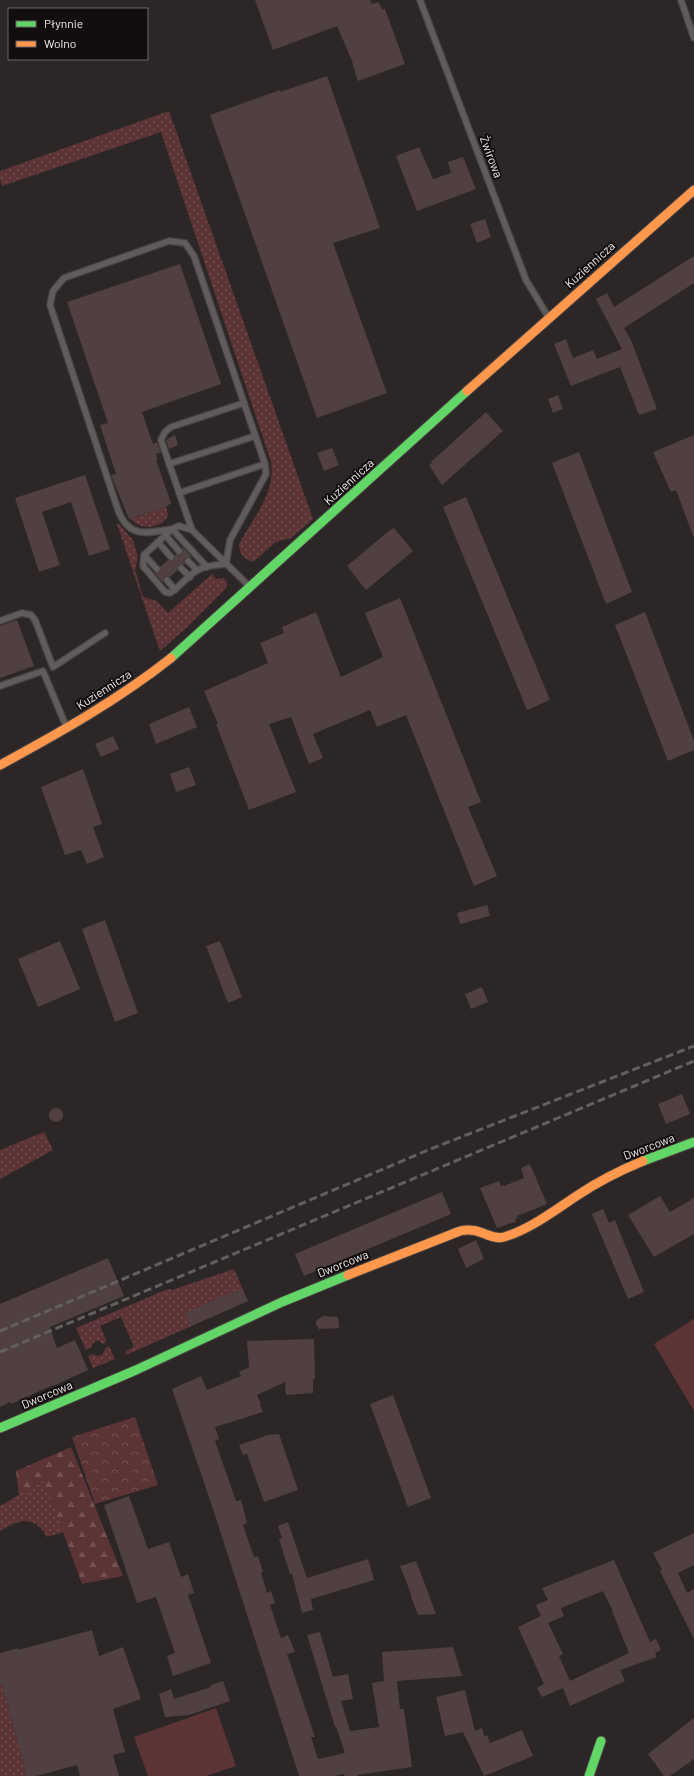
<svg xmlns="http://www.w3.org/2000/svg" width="694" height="1776" viewBox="0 0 694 1776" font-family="Barlow,sans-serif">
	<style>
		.grass { fill: url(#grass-dots) }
		.forest { fill: url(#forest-firs) }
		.park { fill: url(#park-crowns) }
		.garden { fill: #5d3436 }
		.building { fill: #504042; fill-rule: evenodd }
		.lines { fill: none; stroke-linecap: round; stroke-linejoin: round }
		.lane-casing { stroke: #484343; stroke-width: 8 }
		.fast-casing { stroke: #484343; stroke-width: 11 }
		.slow-casing { stroke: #484343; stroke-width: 11 }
		.lane { stroke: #615c5c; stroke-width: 5.5 }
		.fast { stroke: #63d668; stroke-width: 9 }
		.slow { stroke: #ff974d; stroke-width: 9 }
		.rail { stroke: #635f5f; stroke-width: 3; stroke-dasharray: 8 4; stroke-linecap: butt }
		.labels { text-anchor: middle; stroke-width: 4; stroke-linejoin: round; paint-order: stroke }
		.street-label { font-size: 12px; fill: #f1e9e9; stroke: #130e0e }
	</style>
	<defs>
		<pattern id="grass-dots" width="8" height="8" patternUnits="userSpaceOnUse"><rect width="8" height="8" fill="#5d3436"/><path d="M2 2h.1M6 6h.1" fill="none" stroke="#755153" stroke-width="1.8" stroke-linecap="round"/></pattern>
		<pattern id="forest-firs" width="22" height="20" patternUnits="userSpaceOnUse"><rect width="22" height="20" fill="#5d3436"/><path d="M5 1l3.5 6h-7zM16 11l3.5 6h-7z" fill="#755153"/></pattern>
		<pattern id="park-crowns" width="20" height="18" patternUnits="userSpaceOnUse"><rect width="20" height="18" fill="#5d3436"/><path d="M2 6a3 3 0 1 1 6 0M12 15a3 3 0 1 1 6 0" fill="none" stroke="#755153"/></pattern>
	</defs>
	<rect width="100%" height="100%" fill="#2c2626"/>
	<g class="grass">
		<path d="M169,111L313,519L291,538L276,542L253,562C244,559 239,554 239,544C253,518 276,493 271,462L161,132L2,186L0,179V171Z"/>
		<path d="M166,507L168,515C165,524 151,529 142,526C137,525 133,521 130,519Z"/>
		<polygon points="117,524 119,524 133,540 138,557 135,570 143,597 157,601 168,613 212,574 216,579 224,578 227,582 226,588 184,630 160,651"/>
		<polygon points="44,1132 53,1150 0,1179 0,1150"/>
		<polygon points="234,1269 248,1301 126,1355 126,1351 134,1347 121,1317 100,1326 107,1342 103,1344 99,1341 95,1341 90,1348 86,1350 76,1328 168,1289 172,1290"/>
		<path d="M109,1346L115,1359L93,1368L88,1356L93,1354C99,1358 104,1355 105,1348Z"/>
		<path d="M44,1480L64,1532L47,1537C34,1514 18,1520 0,1531V1506Z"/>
		<polygon points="0,1683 2,1685 27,1776 0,1776"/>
	</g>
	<polygon class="forest" points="71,1447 123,1576 82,1584 44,1480 19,1495 16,1471"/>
	<polygon class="park" points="135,1417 158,1485 95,1504 72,1437"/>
	<g class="garden">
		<polygon points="694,1319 694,1411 654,1344"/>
		<polygon points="216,1708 236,1766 206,1776 148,1776 134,1737"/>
	</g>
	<g class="building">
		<polygon points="255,0 370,0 372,4 378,2 383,10 385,9 405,64 358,81 352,63 353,63 337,26 273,50"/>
		<polygon points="327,76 380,228 333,243 387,393 317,418 210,115 280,90 280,92"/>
		<polygon points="419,147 433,179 451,173 448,162 463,157 476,189 417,211 396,156"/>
		<polygon points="485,219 491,237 477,243 470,224"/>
		<polygon points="694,256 694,283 624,328 631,340 657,409 639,415 620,367 571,386 554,344 566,339 573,358 593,350 597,359 622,349 596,299 607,293 614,307"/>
		<polygon points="180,264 221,384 142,412 153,444 157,442 161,452 156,454 158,459 156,460 171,503 166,507 129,519 111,475 116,474 100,425 108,423 67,302"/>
		<polygon points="558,395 563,409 553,413 548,399"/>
		<polygon points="486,412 503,431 442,485 429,465 432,463 431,462"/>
		<polygon points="175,435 178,445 169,449 166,440"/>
		<polygon points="694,435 694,536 693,536 676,490 671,492 653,452"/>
		<polygon points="332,448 339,465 324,471 317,453"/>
		<polygon points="579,452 632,592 606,604 552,463"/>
		<polygon points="85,475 110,549 89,556 71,502 42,512 60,565 39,572 15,498"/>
		<polygon points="466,497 550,700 527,710 443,507"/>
		<polygon points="394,528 413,551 366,590 347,566 390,530"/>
		<polygon points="183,547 192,558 185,558 184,560 185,564 178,565 178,570 170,577 164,577 163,583 154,572 160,572 160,567 168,560 173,560 176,553 181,554"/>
		<polygon points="400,598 481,802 468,807 497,876 474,886 406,715 377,727 370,710 313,734 323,758 309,764 291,717 269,724 296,792 249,810 216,724 218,724 204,691 268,663 260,643 284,633 282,627 316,612 341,677 383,657 365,613"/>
		<polygon points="645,612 694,741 694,750 668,761 615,625"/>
		<polygon points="17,620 34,666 0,678 0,626"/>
		<polygon points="189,707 197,727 156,744 149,724"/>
		<polygon points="113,736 119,749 101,757 95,744"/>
		<polygon points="189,767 196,785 176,792 170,774"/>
		<polygon points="83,769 102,824 93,827 104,857 87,864 81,850 65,855 41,787"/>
		<polygon points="487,905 490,916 460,924 457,913"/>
		<polygon points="105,920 138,1013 115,1022 82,929"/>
		<polygon points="60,941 80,989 38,1007 18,959"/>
		<polygon points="220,941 242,997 228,1003 206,946"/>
		<polygon points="482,987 488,1002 471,1009 465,994"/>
		<polygon points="682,1094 690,1114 666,1124 658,1104"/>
		<circle cx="56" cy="1115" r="7"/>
		<polygon points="530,1164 547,1204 517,1216 518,1218 515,1219 516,1222 512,1223 497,1228 480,1188 499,1181 501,1186 504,1185 504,1186 524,1178 521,1168"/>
		<polygon points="442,1192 451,1214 304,1276 295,1254"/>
		<polygon points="660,1196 670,1212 694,1198 694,1234 654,1257 628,1215"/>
		<polygon points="603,1209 609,1223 615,1220 644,1292 628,1299 592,1214"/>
		<polygon points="476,1240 484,1259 466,1268 458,1249"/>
		<polygon points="108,1258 124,1296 50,1327 57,1348 75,1340 88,1370 53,1386 53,1385 11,1404 10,1402 0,1407 0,1304"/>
		<polygon points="242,1288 248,1301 191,1326 185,1313"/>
		<polygon points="323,1316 338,1317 339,1328 319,1329 316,1324 316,1321"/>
		<polygon points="314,1339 315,1379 313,1379 313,1393 286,1395 285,1382 257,1395 261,1404 260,1405 263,1412 215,1427 219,1439 215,1441 236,1501 241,1500 247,1523 243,1525 254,1557 258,1556 263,1572 261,1573 267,1593 271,1591 275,1603 270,1605 281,1638 288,1635 295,1652 287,1654 315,1737 311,1737 318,1759 345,1753 336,1727 335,1727 307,1635 320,1632 333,1677 348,1674 353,1699 341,1701 350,1731 379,1727 372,1683 384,1681 382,1652 453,1647 462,1676 397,1681 400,1709 404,1709 412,1767 357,1775 358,1776 345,1776 344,1774 335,1776 299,1776 213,1509 172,1389 201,1376 207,1390 241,1376 239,1372 249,1367 247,1341"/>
		<polygon points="393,1395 431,1498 408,1507 370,1404"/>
		<polygon points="279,1434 298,1490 264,1502 247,1454 243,1455 239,1445 268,1435"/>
		<polygon points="129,1496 148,1549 169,1542 181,1577 188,1574 194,1593 188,1595 211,1663 173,1676 167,1656 175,1653 156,1597 137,1603 104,1505"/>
		<polygon points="288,1522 307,1578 368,1559 374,1580 311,1599 313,1610 302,1613 292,1574 290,1574 279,1539 282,1538 278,1526"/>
		<polygon points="694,1533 694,1565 678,1573 687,1593 694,1589 694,1639 660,1571 662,1570 653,1553"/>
		<path d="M614,1560L650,1642L656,1639L661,1650L655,1653L657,1657L620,1670L625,1681L570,1706L563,1688L542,1697L537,1688L544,1684L518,1627L541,1616L536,1605L548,1600L542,1588ZM603,1591L613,1611H612L629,1653L570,1681L559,1656L563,1654L548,1623L564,1616L561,1608Z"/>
		<polygon points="416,1561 426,1587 436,1614 418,1615 410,1594 411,1594 400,1566"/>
		<polygon points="92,1630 99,1656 123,1647 141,1699 113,1709 125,1752 113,1755 119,1776 80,1776 77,1765 36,1776 27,1776 2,1685 0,1685 0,1653 18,1648 18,1650"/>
		<polygon points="223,1681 230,1701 189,1715 165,1717 159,1694 171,1689 174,1699 211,1687 211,1685"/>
		<polygon points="465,1690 475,1731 482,1728 484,1736 487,1735 490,1743 522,1730 533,1756 484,1776 463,1732 445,1736 436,1697"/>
		<polygon points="694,1718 694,1759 670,1776 664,1776 648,1754"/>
	</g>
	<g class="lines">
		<g class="lane-casing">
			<g id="lane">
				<polyline points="420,0 526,280 549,318"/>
				<polyline points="681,0 694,38"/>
				<polyline points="169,464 255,436"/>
				<polyline points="179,493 265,464"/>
				<path d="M192,530L179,526L172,529L144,555L143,566L165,592L170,593C180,587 187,576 198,570C206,565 217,565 226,564"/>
				<polyline points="165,535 179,551"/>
				<polyline points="158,542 171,557"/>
				<polyline points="144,555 157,569"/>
				<polyline points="188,561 197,570"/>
				<polyline points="226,564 230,540 266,474 265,464 244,403 171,427 165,432 161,440 192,530 249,586"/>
				<path d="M207,567L172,529C147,533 129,539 118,510L50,305L53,291L64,278L169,241L185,243L194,256L244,403"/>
				<polyline points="181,568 190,577"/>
				<polyline points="167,580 175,590"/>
				<polyline points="0,621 22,613 31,615 35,620 53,667 105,633"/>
				<polyline points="0,686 43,671 66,726"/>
			</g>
		</g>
		<g class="fast-casing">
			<g id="fast">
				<polyline points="171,658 467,391"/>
				<polyline points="643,1161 694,1142"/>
				<polyline points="0,1428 136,1370 282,1302 348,1275"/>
				<polyline points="589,1776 601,1741"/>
			</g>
		</g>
		<g class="slow-casing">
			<g id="slow">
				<polyline points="467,391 694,190"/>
				<path d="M0,765C59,733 118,700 171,658"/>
				<path d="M348,1275L460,1231C480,1226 490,1241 504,1237C531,1229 555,1210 578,1195C599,1181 621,1170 643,1161"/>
			</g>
		</g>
		<use href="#lane" class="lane"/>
		<use href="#fast" class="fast"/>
		<use href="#slow" class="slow"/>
		<g class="rail">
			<polyline points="0,1331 433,1148 694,1046"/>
			<polyline points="0,1352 694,1061"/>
		</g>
	</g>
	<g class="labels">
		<g class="street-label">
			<text transform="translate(491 157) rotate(69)" y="4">Żwirowa</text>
			<text transform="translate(590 265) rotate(-42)" y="4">Kuziennicza</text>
			<text transform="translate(349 482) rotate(-42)" y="4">Kuziennicza</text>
			<text transform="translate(104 690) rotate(-33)" y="4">Kuziennicza</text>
			<text transform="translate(649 1147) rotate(-21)" y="4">Dworcowa</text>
			<text transform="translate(343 1264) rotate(-22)" y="4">Dworcowa</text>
			<text transform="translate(47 1395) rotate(-23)" y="4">Dworcowa</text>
		</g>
	</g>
	<rect x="8" y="8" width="140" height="52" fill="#130e0e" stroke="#6c6666"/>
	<rect x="16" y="21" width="20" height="6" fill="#63d668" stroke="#6c6666"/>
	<text x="44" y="28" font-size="12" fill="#f1e9e9">Płynnie</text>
	<rect x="16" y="41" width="20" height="6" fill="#ff974d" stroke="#6c6666"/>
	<text x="44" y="48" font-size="12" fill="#f1e9e9">Wolno</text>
</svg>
